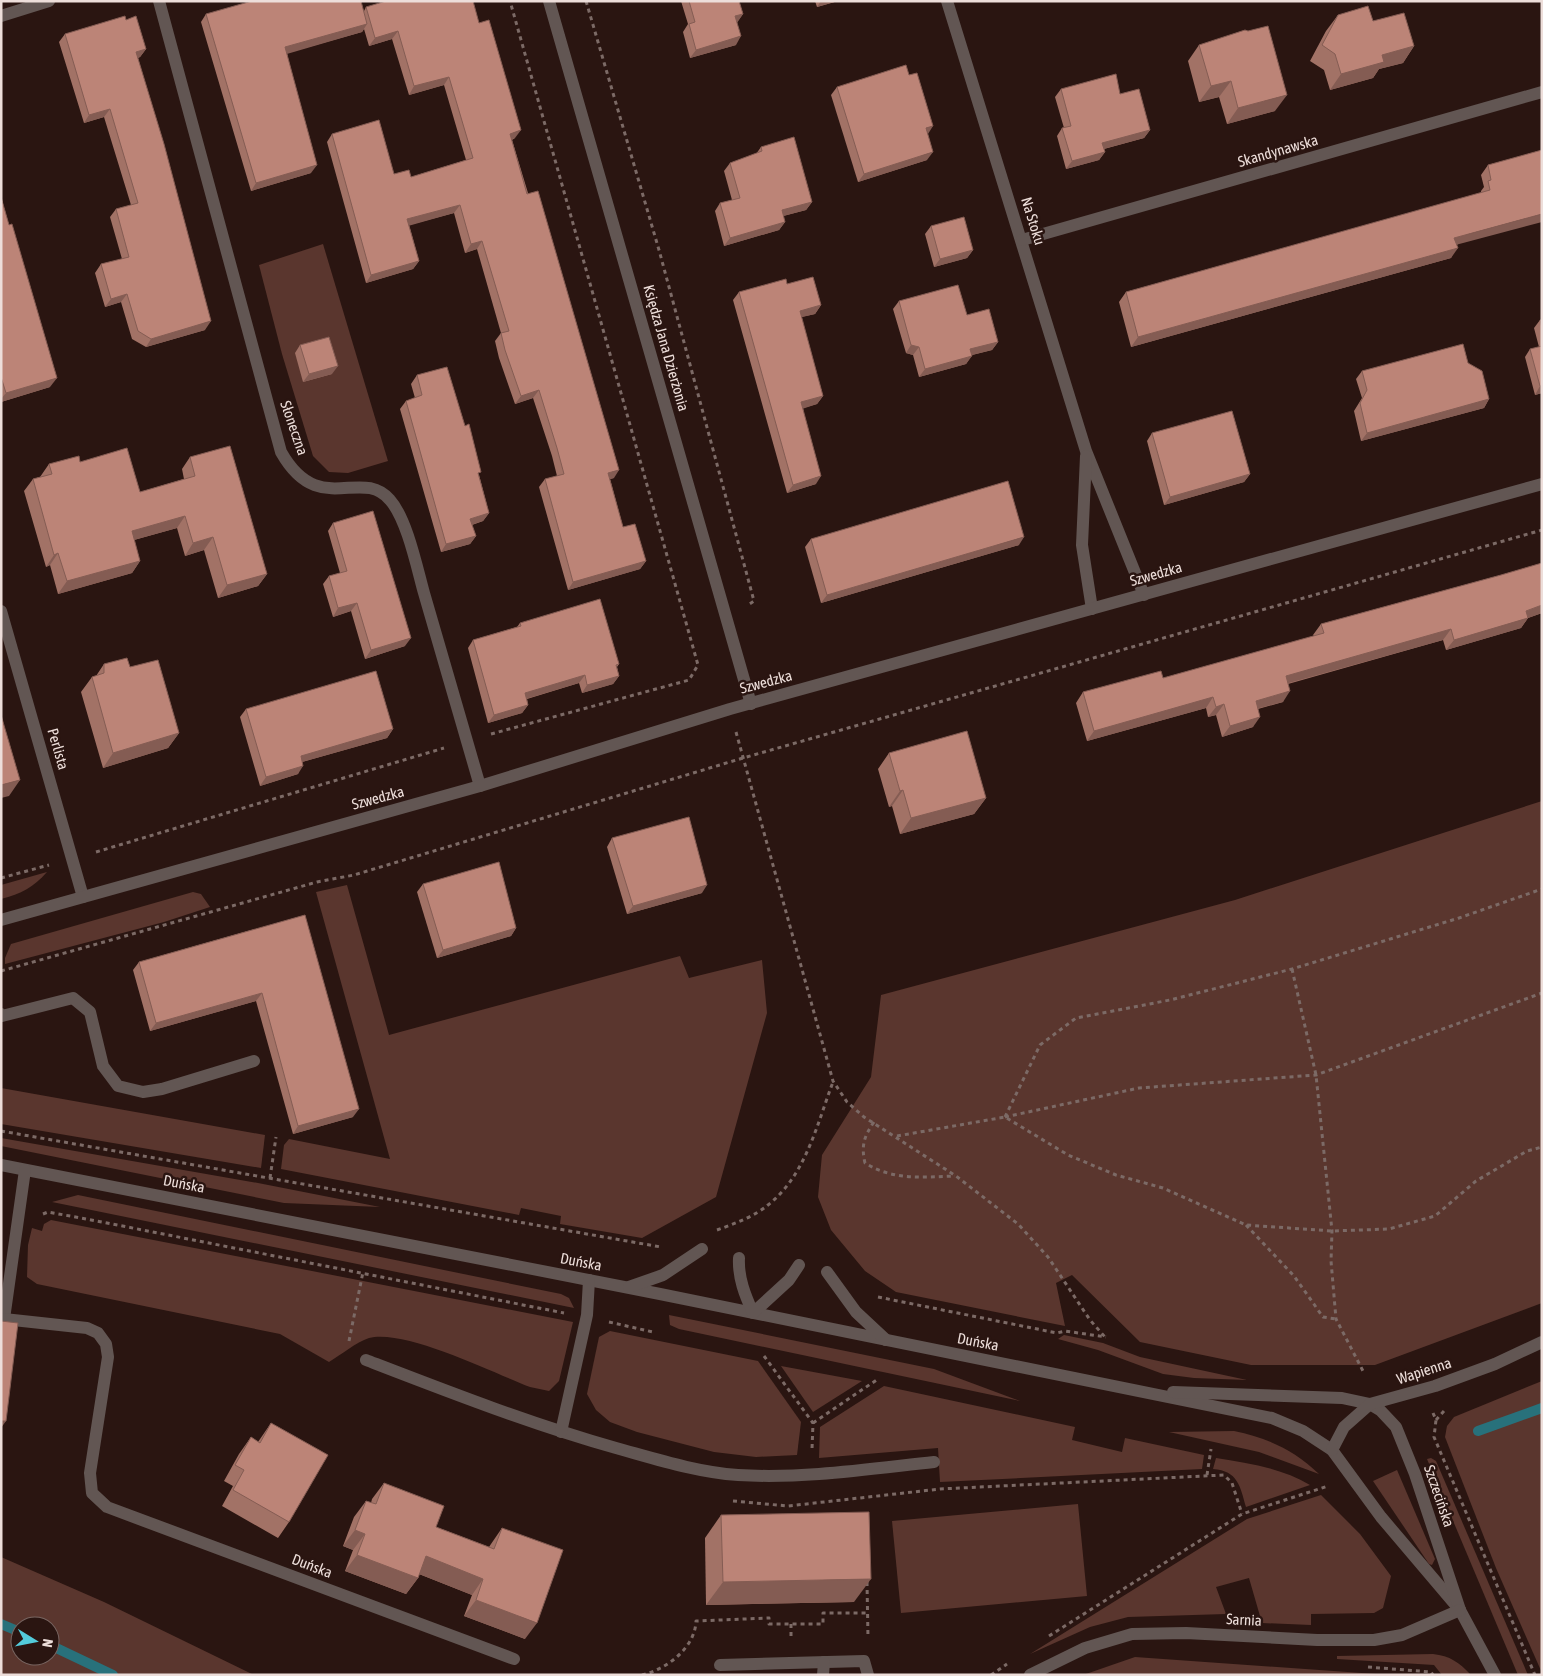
<svg xmlns="http://www.w3.org/2000/svg" width="1543" height="1676" viewBox="0 0 1543 1676" font-family="'Asap Condensed',sans-serif">
	<style>
		.green { fill: #5a362e; fill-rule: evenodd }
		.lines { fill: none; stroke-linecap: round; stroke-linejoin: round }
		.stream { stroke: #28717b; stroke-width: 10 }
		.path { stroke: #7c6a66; stroke-width: 3; stroke-dasharray: 4 4; stroke-linecap: butt }
		.minor { stroke: #625653; stroke-width: 12 }
		.wall { fill: #a27266 }
		.shaded-wall { fill: #845c53 }
		.building { fill: #bc8477; stroke: #845c53 }
		.labels { text-anchor: middle; stroke-width: 5; stroke-linejoin: round; paint-order: stroke }
		.street-label { font-size: 15px; fill: #eddeda; stroke: #2a1511 }
	</style>
	<rect width="100%" height="100%" fill="#2a1511"/>
	<g class="green">
		<polygon points="323,244 388,461 348,473 329,472 313,456 282,354 259,265"/>
		<polygon points="1542,801 1542,1303 1375,1365 1251,1365 1140,1342 1072,1275 1056,1283 1065,1326 896,1292 865,1271 831,1230 818,1197 822,1155 871,1077 881,995 1235,900"/>
		<path d="M47,872C34,887 21,894 1,899V885Z"/>
		<polygon points="347,885 389,1035 680,956 689,978 762,960 767,1013 716,1197 642,1238 560,1224 561,1216 521,1208 519,1215 281,1169 284,1145 289,1139 390,1159 316,892"/>
		<polygon points="193,892 201,894 210,907 164,922 5,964 5,958 11,944"/>
		<polygon points="1,1088 265,1135 261,1168 1,1124"/>
		<polygon points="1,1138 258,1183 380,1207 284,1203 1,1146"/>
		<polygon points="78,1195 561,1294 569,1298 574,1308 52,1202"/>
		<path d="M51,1220L573,1322L559,1381L549,1391L530,1387C493,1373 406,1329 369,1338C356,1342 341,1355 329,1362L280,1334L37,1284L27,1277L28,1245L32,1228L42,1231L44,1224Z"/>
		<polygon points="669,1315 934,1369 1020,1401 679,1329 670,1325"/>
		<polygon points="610,1331 758,1361 801,1422 797,1455 756,1457 714,1452 637,1432 610,1422 596,1410 587,1394 599,1337"/>
		<polygon points="1064,1335 1103,1343 1140,1357 1247,1380 1194,1378 1163,1374 1098,1350 1058,1339"/>
		<polygon points="781,1366 862,1381 813,1412"/>
		<polygon points="1542,1381 1542,1673 1496,1568 1445,1437 1447,1426 1454,1417"/>
		<polygon points="884,1386 1075,1427 1072,1440 1122,1452 1125,1438 1204,1455 1202,1469 940,1482 938,1448 819,1458 820,1427"/>
		<path d="M1234,1431C1268,1438 1294,1450 1319,1474L1259,1452L1169,1432Z"/>
		<path d="M1216,1458C1248,1463 1281,1468 1310,1485L1246,1507C1240,1486 1238,1471 1213,1469Z"/>
		<polygon points="1431,1458 1436,1461 1528,1675 1518,1675 1427,1459"/>
		<polygon points="1397,1470 1435,1559 1432,1565 1429,1564 1373,1481"/>
		<polygon points="1321,1495 1360,1534 1391,1576 1383,1608 1374,1613 1311,1614 1311,1625 1262,1623 1249,1578 1216,1587 1226,1614 1128,1617 1090,1627 1030,1654 1247,1519"/>
		<polygon points="1078,1504 1087,1596 901,1613 892,1521"/>
		<path d="M1,1557L104,1602L254,1675H1ZM20,1626H50V1656H20Z"/>
		<path d="M1433,1654C1450,1656 1459,1662 1471,1675H1442L1434,1665L1337,1659V1656Z"/>
		<polygon points="1135,1657 1390,1675 1083,1675"/>
	</g>
	<g class="lines">
		<g class="stream">
			<polyline points="1478,1431 1542,1408"/>
			<polyline points="1,1624 20,1632"/>
			<polyline points="50,1645 113,1675"/>
		</g>
		<g class="path">
			<polyline points="586,1 659,250 754,601 748,605"/>
			<polyline points="736,732 833,1081 847,1102 864,1117 956,1176 1018,1224 1048,1257 1090,1320 1105,1337"/>
			<polyline points="491,734 689,680 698,665 510,1"/>
			<polyline points="96,852 444,748"/>
			<polyline points="1,878 49,865"/>
			<polyline points="1292,969 1316,1075 1332,1231 1331,1261 1336,1319 1363,1371"/>
			<polyline points="1,971 317,882 354,875 743,758 1542,530"/>
			<polyline points="1005,1117 1040,1045 1076,1018 1170,1000 1292,969 1459,918 1542,889"/>
			<polyline points="1005,1117 1139,1088 1316,1075 1542,993"/>
			<path d="M874,1122C864,1136 861,1146 865,1163C894,1181 923,1177 955,1176"/>
			<polyline points="1,1131 661,1247"/>
			<polyline points="897,1136 1005,1117 1068,1155 1116,1175 1163,1188 1246,1225 1332,1231 1389,1229 1435,1216 1476,1181 1527,1151 1542,1147"/>
			<polyline points="270,1178 276,1137"/>
			<polyline points="43,1214 48,1212 97,1221 564,1313"/>
			<polyline points="1246,1225 1294,1276 1323,1317 1336,1319"/>
			<path d="M717,1230C734,1224 755,1216 768,1205C806,1175 817,1124 833,1082"/>
			<polyline points="878,1297 1057,1333 1065,1331 1106,1337"/>
			<polyline points="609,1322 653,1332"/>
			<polyline points="349,1341 363,1272"/>
			<polyline points="764,1356 813,1423 812,1449"/>
			<polyline points="1433,1413 1436,1420 1434,1437 1535,1675"/>
			<polyline points="1436,1420 1444,1411"/>
			<polyline points="813,1423 878,1379"/>
			<polyline points="1207,1475 1211,1449"/>
			<polyline points="733,1501 788,1506 940,1489 1224,1475 1232,1483 1242,1514"/>
			<polyline points="867,1582 868,1638"/>
			<polyline points="791,1624 791,1638"/>
			<polyline points="1049,1636 1242,1514 1328,1486"/>
			<polyline points="1368,1667 1431,1672 1433,1675"/>
			<path d="M642,1675C667,1669 695,1648 696,1621L769,1618V1624H823V1613H868"/>
			<polyline points="991,1675 1007,1664"/>
		</g>
		<g class="minor">
			<path d="M159,1L281,452C319,519 361,466 390,500C407,519 417,568 424,593C443,657 461,722 480,786"/>
			<polyline points="549,1 751,704"/>
			<polyline points="947,1 1086,451 1144,595"/>
			<polyline points="1,16 49,1"/>
			<polyline points="1022,240 1542,92"/>
			<polyline points="1086,456 1082,545 1092,609"/>
			<polyline points="1,611 83,897"/>
			<polyline points="1,920 480,786 730,709 1542,484"/>
			<polyline points="1,1014 2,1016 73,998 90,1012 103,1066 118,1086 143,1092 162,1089 254,1061"/>
			<polyline points="1,1165 660,1294 1272,1418 1303,1431 1332,1450 1381,1517 1460,1610"/>
			<path d="M739,1258C738,1278 745,1295 753,1313L789,1280L799,1265"/>
			<polyline points="827,1272 856,1312 886,1340"/>
			<polyline points="629,1287 663,1275 702,1249"/>
			<polyline points="1,1319 4,1319 25,1170"/>
			<polyline points="4,1319 87,1328 98,1333 106,1344 108,1357 90,1473 92,1493 107,1507 514,1659"/>
			<path d="M366,1360C449,1392 531,1424 616,1448C656,1459 696,1472 738,1475C803,1479 869,1469 934,1462"/>
			<polyline points="1173,1392 1342,1398 1370,1404 1380,1410 1396,1427 1415,1474 1460,1610 1495,1675"/>
			<polyline points="561,1432 587,1315 589,1280"/>
			<polyline points="1332,1450 1344,1427 1370,1404 1435,1386 1495,1364 1542,1342"/>
			<polyline points="720,1665 864,1661 868,1675"/>
			<polyline points="823,1675 824,1662"/>
			<polyline points="1030,1675 1085,1648 1132,1634 1186,1633 1317,1640 1374,1640 1402,1635 1460,1610"/>
		</g>
	</g>
	<g class="wall">
		<polygon points="681,1 739,1 743,14 737,22 736,45 690,58 683,32 688,24"/>
		<polygon points="815,1 838,1 817,7"/>
		<polygon points="366,7 479,23 515,138 512,140 614,478 610,479 623,527 646,561 640,569 568,590 539,487 545,479 557,476 552,456 533,398 515,404 499,358 495,341 501,333 477,249 465,253 454,213 409,225 419,261 413,269 366,283 327,142 332,134 394,174 411,177 466,160 444,85 409,95 392,39 369,46 364,29 362,32 287,53 311,173 251,191 201,22 206,14 364,11"/>
		<polygon points="1338,15 1373,21 1414,46 1403,63 1379,69 1373,78 1330,90 1324,70 1310,61 1326,31"/>
		<polygon points="126,20 146,49 140,57 138,58 205,330 146,347 132,339 121,302 105,307 95,273 101,264 122,259 110,217 116,209 131,205 104,117 84,123 59,42 65,34"/>
		<polygon points="1199,45 1275,111 1227,124 1219,97 1199,102 1188,61"/>
		<polygon points="837,87 927,160 858,182 831,95"/>
		<polygon points="1061,89 1120,94 1150,130 1144,138 1104,149 1105,152 1099,160 1066,169 1057,136 1062,128 1064,128 1055,97"/>
		<polygon points="761,147 812,202 806,210 783,216 785,222 779,230 724,246 715,211 720,203 732,200 724,171 730,163 756,154"/>
		<polygon points="1542,150 1457,245 1451,258 1131,347 1119,302 1126,292 1481,193 1481,191 1484,187 1481,175 1488,165"/>
		<polygon points="1,197 9,225 50,387 1,402"/>
		<polygon points="931,226 973,250 967,258 934,267 925,234"/>
		<polygon points="787,284 821,305 815,314 801,317 823,396 817,404 803,408 816,484 787,493 733,300 739,292"/>
		<polygon points="899,301 967,315 998,342 992,350 972,355 966,364 919,377 913,355 906,353 893,309"/>
		<polygon points="1540,320 1542,320 1542,393 1535,395 1525,357 1530,349 1539,347 1534,328"/>
		<polygon points="300,345 332,374 303,382 295,353"/>
		<polygon points="1468,363 1489,399 1484,408 1361,441 1354,411 1362,398 1356,379 1362,371"/>
		<polygon points="417,375 479,475 489,513 483,521 472,525 476,536 470,544 441,552 400,409 406,401 415,398 411,384"/>
		<polygon points="1152,433 1250,474 1244,482 1164,505 1147,441"/>
		<polygon points="190,457 267,574 258,586 218,598 204,550 185,556 177,528 134,540 140,561 132,573 58,594 50,565 46,567 24,491 33,479 40,477 49,464 80,462 140,492 184,479 182,469"/>
		<polygon points="333,523 405,646 365,659 351,611 333,617 323,584 329,576 340,573 328,531"/>
		<polygon points="811,539 1019,545 821,603 805,547"/>
		<polygon points="1542,563 1542,613 1528,618 1521,628 1446,650 1443,640 1288,684 1283,702 1258,709 1253,727 1222,737 1216,715 1208,717 1206,708 1087,741 1076,703 1083,692 1163,678 1314,636 1313,635 1321,624 1501,575"/>
		<polygon points="520,623 619,664 617,667 619,676 613,684 582,693 579,683 527,699 528,705 522,713 488,723 468,648 473,640 517,627"/>
		<polygon points="104,664 130,667 179,733 168,748 103,768 81,692 92,677 96,676"/>
		<polygon points="246,709 393,729 387,738 302,762 298,774 260,786 240,717"/>
		<polygon points="889,753 986,798 974,814 900,834 892,806 889,807 878,769"/>
		<polygon points="612,838 702,893 627,914 607,847"/>
		<polygon points="423,884 516,928 511,936 437,958 417,892"/>
		<polygon points="305,915 353,1117 293,1134 256,1001 150,1031 133,970 139,962"/>
		<polygon points="271,1423 289,1522 278,1538 222,1506 233,1486 224,1481 239,1454 251,1437 258,1442"/>
		<polygon points="384,1483 436,1527 489,1547 491,1544 502,1528 525,1639 464,1616 472,1595 419,1574 418,1578 406,1594 345,1571 353,1550 343,1546 354,1517 366,1501 371,1503 372,1499"/>
		<polygon points="721,1515 854,1602 706,1605 705,1538"/>
	</g>
	<g class="shaded-wall">
		<polygon points="821,1 838,1 817,7"/>
		<polygon points="743,14 737,23 735,16"/>
		<polygon points="367,24 362,32 280,56 285,47"/>
		<polygon points="398,31 392,39 369,46 375,38"/>
		<polygon points="741,36 736,45 690,58 696,50"/>
		<polygon points="1414,46 1403,63 1379,69 1373,78 1330,90 1341,74 1382,55"/>
		<polygon points="146,49 140,57 131,60 136,52"/>
		<polygon points="449,77 444,85 409,95 414,86"/>
		<polygon points="1231,81 1219,97 1199,102 1211,86"/>
		<polygon points="1287,95 1275,111 1227,124 1238,108"/>
		<polygon points="110,109 104,117 84,123 89,115"/>
		<polygon points="933,126 928,134 926,128"/>
		<polygon points="521,130 515,138 504,142 510,134"/>
		<polygon points="1150,130 1144,138 1096,151 1102,143"/>
		<polygon points="933,152 927,160 858,182 864,174"/>
		<polygon points="1105,152 1099,160 1066,169 1072,161"/>
		<polygon points="317,165 311,173 251,191 256,183"/>
		<polygon points="812,202 806,210 776,218 782,210"/>
		<polygon points="460,205 454,213 401,228 407,219"/>
		<polygon points="1542,214 1542,222 1448,247 1454,238"/>
		<polygon points="785,222 779,230 724,246 730,238"/>
		<polygon points="482,241 477,249 465,253 471,244"/>
		<polygon points="1458,248 1451,258 1131,347 1138,337"/>
		<polygon points="973,250 967,258 934,267 940,259"/>
		<polygon points="419,261 413,269 366,283 371,275"/>
		<polygon points="127,294 121,302 105,307 111,299"/>
		<polygon points="821,305 815,314 794,319 800,311"/>
		<polygon points="211,321 205,330 146,347 151,339"/>
		<polygon points="998,342 992,350 964,357 970,349"/>
		<polygon points="911,345 919,347 913,355 906,353"/>
		<polygon points="972,356 966,364 919,377 925,369"/>
		<polygon points="338,366 332,374 303,382 309,374"/>
		<polygon points="57,378 50,387 1,402 1,399 6,393"/>
		<polygon points="1540,386 1542,386 1542,393 1535,395"/>
		<polygon points="539,390 533,398 515,404 521,396"/>
		<polygon points="823,396 817,404 796,411 801,402"/>
		<polygon points="1489,399 1484,408 1361,441 1367,433"/>
		<polygon points="619,470 614,478 602,481 608,473"/>
		<polygon points="1250,474 1244,482 1164,505 1170,497"/>
		<polygon points="821,476 816,484 787,493 793,485"/>
		<polygon points="489,513 483,521 465,527 470,519"/>
		<polygon points="185,516 177,528 123,543 132,531"/>
		<polygon points="476,536 470,544 441,552 446,544"/>
		<polygon points="213,537 204,550 185,556 193,543"/>
		<polygon points="1024,537 1019,545 821,603 827,595"/>
		<polygon points="58,553 50,565 46,567 54,555"/>
		<polygon points="140,561 132,573 58,594 67,581"/>
		<polygon points="646,561 640,569 568,590 573,582"/>
		<polygon points="267,574 258,586 218,598 227,585"/>
		<polygon points="357,603 351,611 333,617 338,608"/>
		<polygon points="1542,605 1542,613 1528,618 1521,628 1446,650 1454,640"/>
		<polygon points="1451,629 1443,640 1278,686 1286,676"/>
		<polygon points="411,638 405,646 365,659 371,650"/>
		<polygon points="585,675 579,683 519,701 525,693"/>
		<polygon points="619,676 613,684 582,693 587,685"/>
		<polygon points="1290,691 1283,702 1248,711 1256,701"/>
		<polygon points="1213,697 1206,708 1087,741 1094,731"/>
		<polygon points="1224,704 1216,715 1208,717 1216,707"/>
		<polygon points="528,705 522,713 488,723 494,715"/>
		<polygon points="1260,717 1253,727 1222,737 1230,726"/>
		<polygon points="393,729 387,738 295,764 301,756"/>
		<polygon points="179,733 168,748 103,768 113,753"/>
		<polygon points="303,766 298,774 260,786 266,777"/>
		<polygon points="20,780 9,796 1,798 1,785"/>
		<polygon points="903,790 892,806 889,807 900,791"/>
		<polygon points="986,798 974,814 900,834 911,818"/>
		<polygon points="707,885 702,893 627,914 633,906"/>
		<polygon points="516,928 511,936 437,958 443,950"/>
		<polygon points="262,993 256,1001 150,1031 156,1023"/>
		<polygon points="359,1109 353,1117 293,1134 298,1126"/>
		<polygon points="1,1421 6,1421 1,1428"/>
		<polygon points="355,1530 365,1534 353,1550 343,1546"/>
		<polygon points="357,1555 418,1578 406,1594 345,1571"/>
		<polygon points="426,1556 483,1579 472,1595 414,1572"/>
		<polygon points="871,1579 854,1602 706,1605 723,1582"/>
		<polygon points="476,1600 537,1623 525,1639 464,1616"/>
	</g>
	<g class="building">
		<polygon points="252,1 361,1 367,24 285,47 317,165 256,183 206,14"/>
		<polygon points="386,1 473,1 479,23 489,20 521,130 510,134 527,194 538,191 619,470 608,473 623,527 635,524 646,561 573,582 545,479 564,474 557,448 539,390 521,396 505,350 501,333 509,331 482,241 471,244 460,205 407,219 419,261 371,275 332,134 379,120 394,174 409,170 411,177 473,158 449,77 414,86 398,31 375,38 366,7"/>
		<polygon points="689,1 739,1 743,14 735,16 741,36 696,50 689,24 695,22"/>
		<polygon points="1368,6 1373,21 1404,13 1414,46 1382,55 1384,62 1341,74 1335,54 1322,45 1338,15"/>
		<polygon points="125,16 126,20 136,16 146,49 136,52 164,144 211,321 151,339 138,331 127,294 111,299 101,264 129,257 116,209 138,203 110,109 89,115 65,34"/>
		<polygon points="1268,26 1287,95 1238,108 1231,81 1211,86 1199,45 1245,30 1248,31"/>
		<polygon points="906,65 909,75 917,73 933,126 926,128 933,152 864,174 837,87"/>
		<polygon points="1116,74 1120,94 1139,89 1150,130 1102,143 1105,152 1072,161 1062,128 1071,126 1061,89"/>
		<polygon points="794,137 812,202 782,210 785,222 730,238 720,203 740,198 730,163 762,151 761,147"/>
		<polygon points="1542,150 1542,214 1454,238 1458,248 1138,337 1126,292 1490,190 1488,181 1491,180 1488,165"/>
		<polygon points="1,197 9,225 12,224 57,378 6,393 1,377"/>
		<polygon points="964,217 973,250 940,259 931,226"/>
		<polygon points="813,277 821,305 800,311 823,396 801,402 821,476 793,485 739,292 786,279 787,284"/>
		<polygon points="958,285 967,315 989,309 998,342 970,349 972,356 925,369 919,347 911,345 899,301"/>
		<polygon points="1540,320 1542,320 1542,328"/>
		<polygon points="329,337 338,366 309,374 300,345"/>
		<polygon points="1463,344 1468,363 1482,371 1489,399 1367,433 1360,403 1367,390 1362,371"/>
		<polygon points="1542,346 1542,386 1540,386 1530,349"/>
		<polygon points="447,367 465,426 469,424 481,472 478,473 489,513 470,519 476,536 446,544 406,401 422,395 417,375"/>
		<polygon points="1232,411 1250,474 1170,497 1152,433"/>
		<polygon points="230,446 267,574 227,585 213,537 193,543 185,516 132,531 140,561 67,581 58,553 54,555 33,479 52,474 49,464 79,456 80,462 127,448 140,492 195,476 190,457"/>
		<polygon points="1008,481 1024,537 827,595 811,539"/>
		<polygon points="373,511 411,638 371,650 357,603 338,608 329,576 347,571 333,523"/>
		<polygon points="1542,563 1542,605 1526,611 1528,618 1454,640 1451,629 1286,676 1290,691 1256,701 1260,717 1230,726 1224,704 1216,707 1213,697 1094,731 1083,692 1161,671 1163,678 1324,633 1321,624 1501,575"/>
		<polygon points="600,599 619,664 616,665 619,676 587,685 585,675 525,693 528,705 494,715 473,640 521,626 520,623"/>
		<polygon points="127,658 130,667 158,660 179,733 113,753 92,677 104,673 104,664"/>
		<polygon points="376,671 393,729 301,756 303,766 266,777 246,709"/>
		<polygon points="1,715 20,780 1,785"/>
		<polygon points="967,731 986,798 911,818 903,790 900,791 889,753"/>
		<polygon points="689,817 707,885 633,906 612,838"/>
		<polygon points="499,862 516,928 443,950 423,884"/>
		<polygon points="305,915 359,1109 298,1126 262,993 156,1023 139,962"/>
		<polygon points="1,1321 18,1323 6,1421 1,1421"/>
		<polygon points="271,1423 328,1455 289,1522 233,1490 244,1470 235,1465 251,1437 260,1443"/>
		<polygon points="384,1483 444,1506 436,1527 494,1549 502,1528 563,1550 537,1623 476,1600 483,1579 426,1556 418,1578 357,1555 365,1534 355,1530 366,1501 376,1504"/>
		<polygon points="869,1512 871,1579 723,1582 721,1515"/>
	</g>
	<g class="labels">
		<g class="street-label">
			<text transform="translate(1278 151) rotate(-16)" y="5">Skandynawska</text>
			<text transform="translate(1033 221) rotate(73)" y="5">Na Stoku</text>
			<text transform="translate(666 348) rotate(74)" y="5">Księdza Jana Dzierżonia</text>
			<text transform="translate(294 428) rotate(71)" y="5">Słoneczna</text>
			<text transform="translate(1156 574) rotate(-16)" y="5">Szwedzka</text>
			<text transform="translate(766 682) rotate(-15)" y="5">Szwedzka</text>
			<text transform="translate(58 749) rotate(74)" y="5">Perlista</text>
			<text transform="translate(378 798) rotate(-15)" y="5">Szwedzka</text>
			<text transform="translate(184 1184) rotate(11)" y="5">Duńska</text>
			<text transform="translate(581 1262) rotate(11)" y="5">Duńska</text>
			<text transform="translate(978 1342) rotate(11)" y="5">Duńska</text>
			<text transform="translate(1424 1371) rotate(-18)" y="5">Wapienna</text>
			<text transform="translate(1439 1496) rotate(71)" y="5">Szczecińska</text>
			<text transform="translate(312 1566) rotate(21)" y="5">Duńska</text>
			<text transform="translate(1244 1620) rotate(3)" y="5">Sarnia</text>
		</g>
	</g>
	<rect width="1543" height="1676" fill="none" stroke="#eddeda" stroke-width="5"/>
	<g transform="translate(35 1641) rotate(100)"><circle r="24" fill="#2a1511" stroke="#786561"/>
	<path d="M0-4L9 19L0 12L-9 19Z" fill="#53cbdb"/>
	<text y="-8" font-size="14" font-weight="bold" text-anchor="middle" fill="#eddeda">N</text>
	</g>
</svg>
